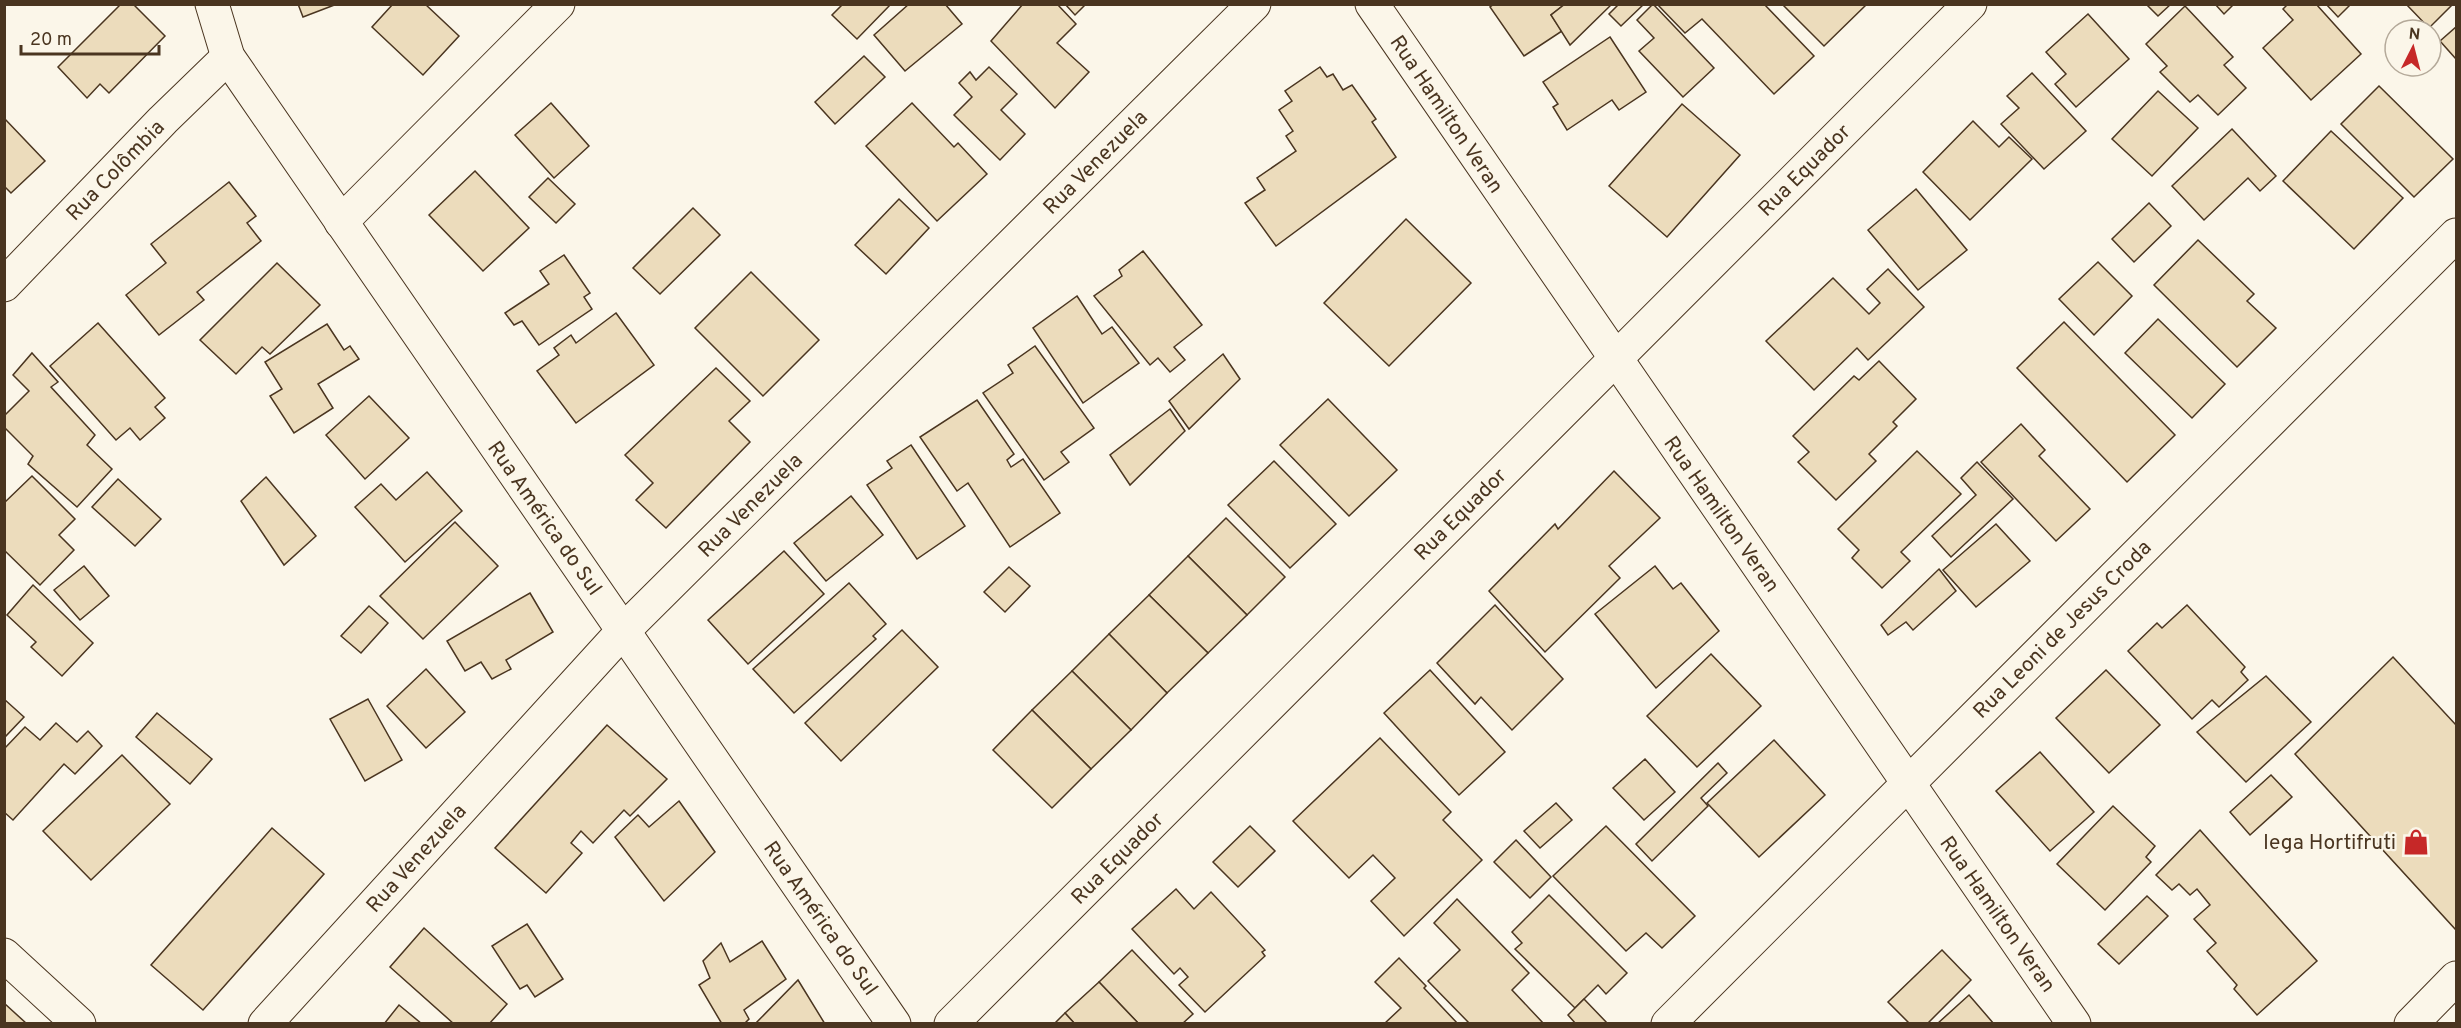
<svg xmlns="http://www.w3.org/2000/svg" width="2461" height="1028" viewBox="0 0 2461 1028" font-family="Overpass,sans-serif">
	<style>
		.building { fill: #ecdcbc; stroke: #4a3520; stroke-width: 1.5 }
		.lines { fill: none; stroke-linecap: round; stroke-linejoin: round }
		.minor-casing { stroke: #4a3520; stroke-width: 35 }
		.major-casing { stroke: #4a3520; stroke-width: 35 }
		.minor { stroke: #fbf6e9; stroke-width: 33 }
		.major { stroke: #fbf6e9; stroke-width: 33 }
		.labels { text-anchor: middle; stroke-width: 4.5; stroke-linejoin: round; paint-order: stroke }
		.street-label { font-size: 21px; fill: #4a3520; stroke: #fbf6e9 }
		.poi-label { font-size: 21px; fill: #4a3520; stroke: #fbf6e9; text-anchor: end }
	</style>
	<rect width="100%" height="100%" fill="#fbf6e9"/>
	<g class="building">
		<polygon points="121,4 133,4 165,36 109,93 100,84 87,98 58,67"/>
		<polygon points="298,4 337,4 303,17"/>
		<polygon points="393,4 425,4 459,36 423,75 372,27"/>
		<polygon points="843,4 891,4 857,39 832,15"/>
		<polygon points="909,4 945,4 962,24 905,71 874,35"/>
		<polygon points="1023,4 1057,4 1076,24 1057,43 1089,72 1055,108 991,41"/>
		<polygon points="1065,4 1086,4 1075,15"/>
		<polygon points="1494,4 1565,4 1551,15 1562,31 1524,56 1490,7"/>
		<polygon points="1612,4 1570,45 1551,15 1565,4"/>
		<polygon points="1619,4 1644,4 1621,26 1609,14"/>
		<polygon points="1653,4 1714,68 1683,97 1639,51 1654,38 1637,20"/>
		<polygon points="1657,4 1764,4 1814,56 1774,94 1702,19 1685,33"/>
		<polygon points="1782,4 1867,4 1824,46"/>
		<polygon points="2146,4 2171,4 2158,16"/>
		<polygon points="2215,4 2234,4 2224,14"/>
		<polygon points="2288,4 2316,4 2361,54 2311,100 2263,48 2293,20 2283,9"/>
		<polygon points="2326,4 2351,4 2338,17"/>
		<polygon points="2406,4 2453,4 2429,28"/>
		<polygon points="2185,6 2233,57 2224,65 2246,88 2218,115 2198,95 2190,102 2160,72 2167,66 2146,44"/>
		<polygon points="2088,14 2129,59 2076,107 2055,84 2066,74 2046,52"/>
		<polygon points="2456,27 2456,59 2440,41"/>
		<polygon points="1610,37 1646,92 1619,110 1612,100 1567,130 1553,107 1558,104 1543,82"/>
		<polygon points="864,56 885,77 835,124 815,102"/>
		<polygon points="989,67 1017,94 1001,110 1025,134 1000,160 954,115 972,97 959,83 970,72 976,80"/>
		<polygon points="1320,67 1327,77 1333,74 1343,90 1352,85 1376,119 1372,122 1396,157 1276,246 1245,203 1265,190 1257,178 1296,151 1286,136 1293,131 1279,110 1292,101 1285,91"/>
		<polygon points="2032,73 2086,131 2044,169 2001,124 2019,108 2007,96"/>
		<polygon points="2379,86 2453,159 2414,197 2341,124"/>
		<polygon points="2158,91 2198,128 2152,176 2112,139"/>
		<polygon points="551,103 589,146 554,178 515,135"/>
		<polygon points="912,103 954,147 958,143 987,174 937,221 866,146"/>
		<polygon points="1682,104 1740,155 1667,237 1609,186"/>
		<polygon points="4,118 45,161 11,193 4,186"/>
		<polygon points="1973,121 1999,147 2009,137 2032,159 1970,220 1923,172"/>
		<polygon points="2232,129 2276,176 2260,191 2248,178 2204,220 2172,186"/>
		<polygon points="2331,131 2403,198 2354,249 2283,181"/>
		<polygon points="475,171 529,228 483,271 429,215"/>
		<polygon points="548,178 575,204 556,223 529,197"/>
		<polygon points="229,182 256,216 247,223 261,241 197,292 204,300 159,335 126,295 166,263 151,244"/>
		<polygon points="1916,189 1967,250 1918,290 1868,230"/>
		<polygon points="899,199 929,228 886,274 855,245"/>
		<polygon points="2149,203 2171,226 2134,262 2112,239"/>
		<polygon points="693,208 720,235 660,294 633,268"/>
		<polygon points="1406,219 1471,283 1389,366 1324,303"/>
		<polygon points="2198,240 2254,294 2247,301 2276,328 2237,367 2154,285"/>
		<polygon points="1143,251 1202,325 1174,347 1185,360 1170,372 1158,358 1150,365 1094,296 1122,276 1119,270"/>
		<polygon points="564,255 590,293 584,297 592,309 539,345 522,321 514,325 505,313 549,284 540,271"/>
		<polygon points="2098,262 2132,296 2094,335 2059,299"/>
		<polygon points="277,263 320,305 270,354 262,347 236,374 200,340"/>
		<polygon points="1888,269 1924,307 1868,360 1857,348 1814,390 1766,341 1833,278 1869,314 1880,303 1867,289"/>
		<polygon points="751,272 819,340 763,396 695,328"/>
		<polygon points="1077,296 1102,334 1112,327 1139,363 1083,403 1033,328"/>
		<polygon points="616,313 654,365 576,423 537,371 559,355 554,348 571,335 576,343"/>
		<polygon points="2158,319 2225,384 2192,418 2125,353"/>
		<polygon points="2064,322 2175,435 2127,482 2017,368"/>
		<polygon points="98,323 165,398 155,407 165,418 140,440 130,428 116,440 50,366"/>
		<polygon points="327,324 344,350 350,346 359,359 318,384 333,408 294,433 270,396 282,389 265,362"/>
		<polygon points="1035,346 1094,428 1061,452 1069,462 1044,480 983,393 1013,373 1008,365"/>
		<polygon points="32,353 58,382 51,387 95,435 87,445 112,469 77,507 28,464 33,456 4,427 4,416 29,391 13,375"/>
		<polygon points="1223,354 1240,379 1189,429 1169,401"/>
		<polygon points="1879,361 1916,399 1893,422 1897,426 1869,454 1876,461 1836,500 1798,462 1809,452 1793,436 1854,376 1859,380"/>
		<polygon points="716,368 750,401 729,421 750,442 666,528 636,500 653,483 625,455"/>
		<polygon points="369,396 409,438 365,479 326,435"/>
		<polygon points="1328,399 1397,470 1349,516 1280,445"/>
		<polygon points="977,400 1014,454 1007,460 1011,467 1023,459 1060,513 1010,547 968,483 957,491 920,437"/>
		<polygon points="1170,409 1185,431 1130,485 1110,455"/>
		<polygon points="2021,424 2045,450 2039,456 2090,509 2056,541 1981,462"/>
		<polygon points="911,445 965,526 917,559 867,485 892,468 887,461"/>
		<polygon points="1917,451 1961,494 1901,552 1910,561 1882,588 1852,558 1859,550 1838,529"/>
		<polygon points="1274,461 1336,524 1290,568 1228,505"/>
		<polygon points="1977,462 2013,499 1951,557 1932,536 1976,495 1961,478"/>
		<polygon points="1614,471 1660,518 1609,566 1620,578 1545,652 1489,591 1555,524 1558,529"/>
		<polygon points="427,472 462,511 405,562 355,507 381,484 396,500"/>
		<polygon points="32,476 75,519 59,535 74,550 40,585 4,550 4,503"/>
		<polygon points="266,477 316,536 284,565 241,501"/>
		<polygon points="118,479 161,519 135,546 92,507"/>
		<polygon points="851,496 883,535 826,581 794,543"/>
		<polygon points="1226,518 1285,577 1247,615 1188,556"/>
		<polygon points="455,522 498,566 423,639 380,596"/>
		<polygon points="1996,524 2030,561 1976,607 1943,570"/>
		<polygon points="784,551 824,594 748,664 708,620"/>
		<polygon points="1188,556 1247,615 1208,653 1149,595"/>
		<polygon points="84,566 109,596 80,620 54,590"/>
		<polygon points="1655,566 1673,589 1681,583 1719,631 1656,688 1595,614"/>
		<polygon points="1009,567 1030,586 1005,612 984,592"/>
		<polygon points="1939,569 1956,591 1913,630 1906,622 1888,635 1881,625"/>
		<polygon points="849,583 886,624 873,636 876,639 794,713 753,669"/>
		<polygon points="33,585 93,643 62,676 31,647 36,642 7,615"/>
		<polygon points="530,593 553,632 506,660 511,669 492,679 481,662 465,671 447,641"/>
		<polygon points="1149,595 1208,653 1167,693 1109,634"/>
		<polygon points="1495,605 1563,679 1512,730 1481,697 1475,704 1437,663"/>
		<polygon points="2187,605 2245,667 2241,672 2248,680 2219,707 2212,700 2192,719 2128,651 2157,623 2162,628"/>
		<polygon points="369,606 388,623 361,653 341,636"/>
		<polygon points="902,630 938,667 841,761 805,723"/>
		<polygon points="1109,634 1167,693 1131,730 1072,671"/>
		<polygon points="1711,654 1761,706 1697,767 1647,716"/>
		<polygon points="2393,657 2456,725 2456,930 2295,754"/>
		<polygon points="426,669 465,712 426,748 387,706"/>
		<polygon points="1430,670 1505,752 1459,795 1384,713"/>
		<polygon points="2106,670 2160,725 2109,773 2056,718"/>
		<polygon points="1072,671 1131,730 1091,769 1032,710"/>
		<polygon points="2266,676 2311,722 2246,782 2197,732"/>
		<polygon points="4,699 24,717 4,738"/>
		<polygon points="368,699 402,760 365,781 330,719"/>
		<polygon points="1032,710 1091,769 1052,808 993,750"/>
		<polygon points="157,713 212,759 190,784 136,737"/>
		<polygon points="56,723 77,742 88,731 102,746 75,774 64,764 13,820 4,812 4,749 25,727 40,740"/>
		<polygon points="607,725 667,779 630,816 624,810 593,843 581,831 571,843 582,853 546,893 495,848"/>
		<polygon points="1380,738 1451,812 1443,820 1482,860 1404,936 1371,901 1395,878 1373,855 1349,878 1293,821"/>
		<polygon points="1774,740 1825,795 1759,857 1707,803"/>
		<polygon points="2040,752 2094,812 2050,851 1996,791"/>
		<polygon points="122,755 170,804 91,880 43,831"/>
		<polygon points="1645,759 1675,792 1644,820 1613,788"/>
		<polygon points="1718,763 1727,773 1701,798 1708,806 1652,861 1636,844"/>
		<polygon points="2271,775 2292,797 2250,835 2230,812"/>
		<polygon points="679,801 715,852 664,901 615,837 638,815 649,827"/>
		<polygon points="1556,803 1572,820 1540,848 1524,831"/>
		<polygon points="2113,806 2155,846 2146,857 2151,862 2105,910 2057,864"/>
		<polygon points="1250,826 1275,851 1238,887 1213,862"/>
		<polygon points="1606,826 1695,916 1662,948 1646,933 1626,951 1553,876"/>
		<polygon points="272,828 324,874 203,1010 151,965"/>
		<polygon points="2200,830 2317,961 2257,1015 2234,989 2237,985 2207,951 2216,943 2194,919 2210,905 2197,889 2190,895 2179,884 2172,890 2156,875"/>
		<polygon points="1516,840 1551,877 1530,898 1494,862"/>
		<polygon points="1176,889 1194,909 1211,892 1265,950 1262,952 1265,956 1205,1012 1179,985 1188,977 1180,968 1174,974 1132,929"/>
		<polygon points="1549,895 1627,973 1606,994 1598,985 1575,1008 1515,949 1522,943 1512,932"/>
		<polygon points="2147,896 2168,916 2119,964 2098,944"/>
		<polygon points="1457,899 1529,973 1512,990 1544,1024 1470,1024 1428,981 1460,950 1434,923"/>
		<polygon points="527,924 563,979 535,997 527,985 520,989 492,946"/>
		<polygon points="424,928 507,1004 489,1024 454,1024 390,967"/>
		<polygon points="762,941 786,979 744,1010 749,1019 744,1024 722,1024 699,985 710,978 703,961 721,943 730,962"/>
		<polygon points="1132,950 1193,1014 1182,1024 1139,1024 1099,982"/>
		<polygon points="1942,950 1971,980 1927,1024 1910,1024 1888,1002"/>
		<polygon points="1399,958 1426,986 1424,988 1458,1024 1384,1024 1401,1008 1375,982"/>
		<polygon points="798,980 825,1024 755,1024"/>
		<polygon points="1099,982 1139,1024 1075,1024 1065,1013"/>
		<polygon points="1969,995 1994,1024 1937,1024"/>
		<polygon points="1584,999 1608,1024 1576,1024 1568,1015"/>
		<polygon points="4,1003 27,1024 4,1024"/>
		<polygon points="399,1005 422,1024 384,1024"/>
		<polygon points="1065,1013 1075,1024 1054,1024"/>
	</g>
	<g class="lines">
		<g class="minor-casing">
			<g id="minor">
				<polyline points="212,4 228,57 894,1024"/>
				<polyline points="1372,4 2074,1024"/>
				<polyline points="341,222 558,4"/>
				<polyline points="4,285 163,120 228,57"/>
				<polyline points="4,955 79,1024"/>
				<polyline points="265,1024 623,631 1254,4"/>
				<polyline points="951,1024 1970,4"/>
				<polyline points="1668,1024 2456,235"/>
			</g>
		</g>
		<g class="major-casing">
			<polyline id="major" points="2411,1024 2456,978"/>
		</g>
		<use href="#minor" class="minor"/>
		<use href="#major" class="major"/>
	</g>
	<defs>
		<g id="shop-bare" transform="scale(2.07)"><path d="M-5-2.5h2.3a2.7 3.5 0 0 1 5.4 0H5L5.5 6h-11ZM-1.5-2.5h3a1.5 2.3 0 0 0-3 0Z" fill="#c62828" stroke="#fbf6e9" stroke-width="2.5" paint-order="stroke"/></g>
	</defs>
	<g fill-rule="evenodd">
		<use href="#shop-bare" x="2416" y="842"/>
	</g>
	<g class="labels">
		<g class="street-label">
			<text transform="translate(1447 114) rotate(56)" y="7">Rua Hamilton Veran</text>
			<text transform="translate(1095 162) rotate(-45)" y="7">Rua Venezuela</text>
			<text transform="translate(115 170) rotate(-46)" y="7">Rua Colômbia</text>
			<text transform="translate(1804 170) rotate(-45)" y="7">Rua Equador</text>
			<text transform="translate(750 505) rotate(-45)" y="7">Rua Venezuela</text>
			<text transform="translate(1460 514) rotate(-45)" y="7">Rua Equador</text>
			<text transform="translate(1722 514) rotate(55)" y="7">Rua Hamilton Veran</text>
			<text transform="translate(545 518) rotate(55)" y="7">Rua América do Sul</text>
			<text transform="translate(2062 629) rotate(-45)" y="7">Rua Leoni de Jesus Croda</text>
			<text transform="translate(416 858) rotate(-48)" y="7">Rua Venezuela</text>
			<text transform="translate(1117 858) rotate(-45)" y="7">Rua Equador</text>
			<text transform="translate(1998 914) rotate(55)" y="7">Rua Hamilton Veran</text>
			<text transform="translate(821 918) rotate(55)" y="7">Rua América do Sul</text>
		</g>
		<g class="poi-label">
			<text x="2396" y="849">Iega Hortifruti</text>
		</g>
	</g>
	<rect width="2461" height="1028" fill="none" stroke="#4a3520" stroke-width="12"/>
	<g transform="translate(2413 48) rotate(6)"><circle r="28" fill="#fbf6e9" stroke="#b4a999" stroke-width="1.5"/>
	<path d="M0-4.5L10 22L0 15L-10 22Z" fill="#c62828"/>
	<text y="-9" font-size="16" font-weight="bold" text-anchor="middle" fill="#4a3520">N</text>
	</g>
	<path d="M21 45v9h138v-9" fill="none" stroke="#4a3520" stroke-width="3"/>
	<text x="30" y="45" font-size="18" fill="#4a3520" stroke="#fbf6e9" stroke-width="4.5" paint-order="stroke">20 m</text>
</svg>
